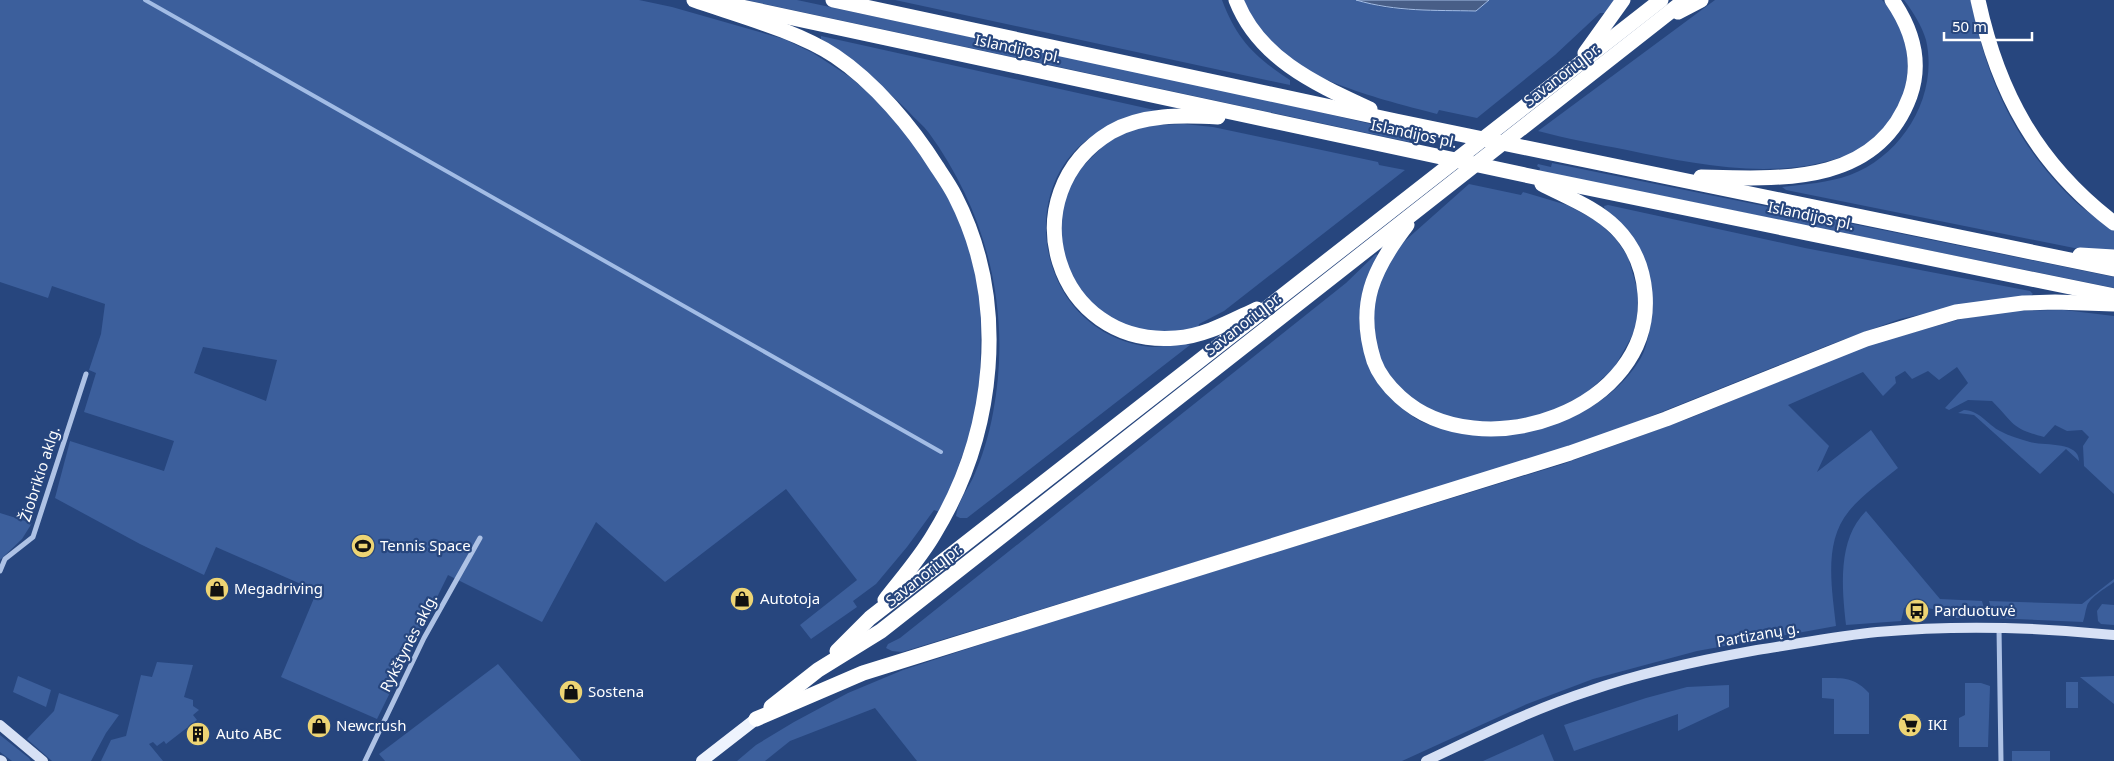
<svg xmlns="http://www.w3.org/2000/svg" width="2114" height="761" viewBox="0 0 2114 761" font-family="'Noto Sans',sans-serif">
	<style>
		.green { fill: #3c5f9c; fill-rule: evenodd }
		.water { fill: #485e87; stroke: #a2bce5 }
		.lines { fill: none; stroke-linecap: round; stroke-linejoin: round }
		.stream { stroke: #a2bce5; stroke-width: 4 }
		.street { stroke: #aec2e5; stroke-width: 5 }
		.secondary { stroke: #d7e1f5; stroke-width: 10 }
		.primary { stroke: #eef3fd; stroke-width: 12 }
		.highway { stroke: #fff; stroke-width: 15 }
		.labels { text-anchor: middle; stroke-width: 4.5; stroke-linejoin: round; paint-order: stroke }
		.street-label { font-size: 15px; fill: #fff; stroke: #27467e }
		.poi-label { font-size: 15px; fill: #fff; stroke: #27467e; text-anchor: start }
	</style>
	<rect width="100%" height="100%" fill="#27467e"/>
	<g class="green">
		<path d="M0,0H639L672,7L784,39L813,53L850,77L878,101L919,147L960,214L981,297L980,405L942,513L934,510L907,547L876,584L853,601L857,607L811,639L800,625L857,580L786,489L665,582L596,522L542,622L448,575L377,719L281,677L317,591L216,547L204,575L140,544L55,498L70,441L164,471L174,441L84,412L96,373L89,370L101,334L105,304L52,286L48,298L0,282ZM203,347L277,360L266,401L194,373Z"/>
		<polygon points="746,0 797,0 1259,98 1418,135 1416,141 1410,140 1409,142"/>
		<path d="M895,0H1222C1237,40 1255,57 1290,80V85Z"/>
		<path d="M1240,0H1356L1382,7L1408,10L1476,11L1489,0H1617L1608,13H1600L1555,55L1477,118L1439,110L1437,114C1390,102 1298,79 1267,42C1256,30 1249,14 1240,0Z"/>
		<path d="M1715,0H1882C1904,22 1912,57 1905,87C1904,93 1904,100 1901,105C1896,114 1879,139 1871,144C1866,148 1859,150 1854,152C1783,183 1699,165 1627,150C1597,144 1567,139 1538,131Z"/>
		<path d="M1904,0H1971C1986,80 2017,147 2077,203C2088,213 2102,221 2114,230V256L1786,190L1782,187C1805,184 1828,183 1850,175C1902,156 1939,96 1926,40C1922,26 1913,12 1904,0Z"/>
		<path d="M821,36L1159,111C1136,118 1111,123 1091,137C1026,182 1034,286 1098,328C1112,338 1135,346 1152,347C1164,347 1179,341 1190,345L967,518H960L956,516C958,502 967,490 973,478C982,458 989,435 993,413C1012,314 988,214 929,133C923,125 915,119 908,111C881,84 852,62 821,39Z"/>
		<polygon points="1184,124 1213,127 1378,162 1379,165 1405,170 1224,311 1199,324 1198,331 1177,334 1124,328 1086,301 1063,257 1060,212 1075,174 1106,143 1131,130 1155,125"/>
		<polygon points="1552,163 2114,277 2114,288 1539,171 1540,168 1537,166 1538,164 1551,167"/>
		<polygon points="1469,184 1521,195 1523,192 1567,205 1597,221 1616,239 1628,257 1638,292 1637,321 1632,336 1614,368 1584,395 1545,414 1499,423 1449,419 1401,393 1377,355 1372,296 1398,247"/>
		<path d="M1608,205L1805,248L2030,291L2033,294L2030,296L1951,308L1900,319L1829,345L1634,423L1560,450L902,652L892,651L886,648L888,644L900,638L1346,283L1376,254L1379,256C1358,297 1351,327 1373,370C1383,388 1398,407 1415,418C1431,428 1452,431 1470,433C1532,439 1604,416 1639,361C1646,351 1649,334 1651,322C1654,301 1652,281 1644,262C1639,250 1615,223 1605,211L1604,206Z"/>
		<path d="M2064,310L2114,316V494L2084,466L2083,446L2089,437L2082,430L2067,431L2055,425L2044,437C2010,428 2015,424 1992,401L1968,400L1949,410L1945,408L1968,383L1957,367L1939,380L1928,371L1912,379L1905,371L1895,377L1896,383L1883,396L1863,372L1788,405L1829,446L1817,472L1871,430L1898,468C1882,481 1862,495 1849,511C1823,542 1832,589 1836,626L1697,651L1593,679L1527,704L1402,761H917L875,708L790,741L765,761H737L756,745L794,722L848,693L903,670L1049,622L1563,464L1690,418L1865,346L1961,319L2010,311Z"/>
		<path d="M1964,410C1979,410 1988,425 2000,431C2009,436 2020,439 2030,442C2044,446 2079,441 2079,461L2066,449L2040,474L1974,415L1958,413Z"/>
		<path d="M1866,511L1940,599L1982,601L1985,612H1978L1977,618H1946L1944,612L1913,604L1904,608L1901,621L1846,625C1842,588 1837,540 1866,511Z"/>
		<polygon points="0,513 32,523 22,539 0,560"/>
		<path d="M2114,579V582C2106,588 2090,597 2087,606C2085,612 2085,616 2083,622L1994,618L1989,601L2082,604Z"/>
		<polygon points="2102,604 2114,605 2114,625 2101,624 2098,621 2097,611"/>
		<polygon points="157,662 193,665 184,697 193,700 193,706 199,710 193,715 197,720 166,744 164,741 157,746 153,742 149,744 163,761 101,761 111,740 126,736 141,675 152,677"/>
		<polygon points="498,664 581,761 385,761 379,754"/>
		<polygon points="18,676 51,690 46,707 13,692"/>
		<polygon points="2114,676 2114,704 2080,677 2081,677"/>
		<path d="M1822,678C1844,678 1854,677 1869,693V734H1834V699L1822,698Z"/>
		<rect x="2066" y="682" width="12" height="26"/>
		<polygon points="1965,683 1981,683 1990,686 1988,747 1959,747 1959,718 1965,715"/>
		<polygon points="1729,685 1729,707 1678,731 1678,714 1574,751 1564,725 1646,698 1687,687"/>
		<polygon points="59,693 119,715 106,733 91,761 52,761 27,739 54,711"/>
		<polygon points="1543,734 1554,761 1483,761"/>
		<polygon points="0,735 29,758 31,761 12,761 0,752"/>
		<rect x="2012" y="751" width="38" height="10"/>
	</g>
	<path class="water" d="M1356,0H1489L1476,11C1434,10 1397,12 1356,0Z"/>
	<g class="lines">
		<polyline class="stream" points="145,0 941,452"/>
		<g class="street">
			<polyline points="0,571 5,559 33,537 86,374"/>
			<polyline points="1999,628 2001,761"/>
			<polyline points="365,761 424,638 480,538"/>
		</g>
		<g class="secondary">
			<polyline points="0,725 43,761"/>
			<polyline points="0,760 2,761"/>
			<path d="M1426,761C1479,736 1533,709 1589,691C1643,672 1701,660 1757,650C1797,644 1837,636 1877,632C1955,625 2036,627 2114,635"/>
		</g>
		<polyline class="primary" points="702,761 756,719"/>
		<g class="highway">
			<path d="M694,0C737,15 797,31 835,56C874,82 912,127 937,167C943,176 950,186 955,196C1010,303 995,434 934,534C920,558 902,578 885,600"/>
			<polyline points="709,0 1525,175 2114,296"/>
			<polyline points="833,0 1396,121 2114,269"/>
			<path d="M1236,0C1259,59 1316,84 1370,109"/>
			<path d="M1978,0C1998,93 2037,164 2114,223"/>
			<polyline points="1678,12 1701,0"/>
			<polyline points="1585,53 1623,0"/>
			<path d="M1218,117C1183,115 1142,114 1111,132C1008,194 1055,348 1176,338C1205,336 1231,321 1257,309"/>
			<path d="M1701,177C1780,179 1877,186 1910,96C1922,62 1912,29 1892,0"/>
			<path d="M1407,225C1373,269 1356,305 1374,361C1379,375 1389,387 1400,397C1480,470 1655,410 1645,293C1643,269 1634,246 1616,228C1596,208 1567,197 1542,184"/>
			<polyline points="2080,255 2114,257"/>
			<polyline points="837,651 870,618 1661,0"/>
			<polyline points="771,707 818,670 881,631 1685,0"/>
			<polyline points="756,719 863,673 1570,453 1666,419 1866,339 1956,312 2023,303 2055,302 2114,304"/>
		</g>
	</g>
	<defs>
		<g id="stadium-disc" transform="scale(1.25)"><circle r="9.5" fill="#edd474" stroke="#27467e"/><path d="M0-5a6.5 5 0 1 0 0 10a6.5 5 0 1 0 0-10ZM-3.5-1.8h7v3.6h-7Z" fill="#111"/></g>
		<g id="shop-disc" transform="scale(1.25)"><circle r="9.5" fill="#edd474" stroke="#27467e"/><path d="M-5-2.5h2.3a2.7 3.5 0 0 1 5.4 0H5L5.5 6h-11ZM-1.5-2.5h3a1.5 2.3 0 0 0-3 0Z" fill="#111"/></g>
		<g id="bus-disc" transform="scale(1.25)"><circle r="9.5" fill="#edd474" stroke="#27467e"/><path d="M-5-6H5V4H4V6H2V4H-2V6H-4V4H-5ZM-3.5-4V0h7V-4ZM-3.5 1.2v1.5H-2V1.2ZM2 1.2v1.5H3.5V1.2Z" fill="#111"/></g>
		<g id="supermarket-disc" transform="scale(1.25)"><circle r="9.5" fill="#edd474" stroke="#27467e"/><path d="M-6-5.5h2.5l.6 2H6L4.5 2H-2.5L-4.4-4H-6ZM-1.5 3.2a1.3 1.3 0 1 0 .1 0ZM3 3.2a1.3 1.3 0 1 0 .1 0Z" fill="#111"/></g>
		<g id="building-disc" transform="scale(1.25)"><circle r="9.5" fill="#edd474" stroke="#27467e"/><path d="M-4-6H4V6H1V3H-1V6H-4ZM-2.5-4.3h1.7v1.8h-1.7ZM.8-4.3h1.7v1.8H.8ZM-2.5-1h1.7V.8h-1.7ZM.8-1h1.7V.8H.8Z" fill="#111"/></g>
	</defs>
	<g fill-rule="evenodd">
		<use href="#stadium-disc" x="363" y="546"/>
		<use href="#shop-disc" x="217" y="589"/>
		<use href="#shop-disc" x="742" y="599"/>
		<use href="#bus-disc" x="1917" y="611"/>
		<use href="#shop-disc" x="571" y="692"/>
		<use href="#supermarket-disc" x="1910" y="725"/>
		<use href="#shop-disc" x="319" y="726"/>
		<use href="#building-disc" x="198" y="734"/>
	</g>
	<g class="labels">
		<g class="street-label">
			<text transform="translate(1018 49) rotate(12)" y="5">Islandijos pl.</text>
			<text transform="translate(1562 75) rotate(-38)" y="5">Savanorių pr.</text>
			<text transform="translate(1414 134) rotate(12)" y="5">Islandijos pl.</text>
			<text transform="translate(1811 216) rotate(12)" y="5">Islandijos pl.</text>
			<text transform="translate(1243 324) rotate(-38)" y="5">Savanorių pr.</text>
			<text transform="translate(40 474) rotate(-72)" y="5">Žiobrikio aklg.</text>
			<text transform="translate(924 575) rotate(-38)" y="5">Savanorių pr.</text>
			<text transform="translate(1758 635) rotate(-10)" y="5">Partizanų g.</text>
			<text transform="translate(409 643) rotate(-63)" y="5">Rykštynės aklg.</text>
		</g>
		<g class="poi-label">
			<text x="380" y="551">Tennis Space</text>
			<text x="234" y="594">Megadriving</text>
			<text x="760" y="604">Autotoja</text>
			<text x="1934" y="616">Parduotuvė</text>
			<text x="588" y="697">Sostena</text>
			<text x="1928" y="730">IKI</text>
			<text x="336" y="731">Newcrush</text>
			<text x="216" y="739">Auto ABC</text>
		</g>
	</g>
	<path d="M1944 32v8h88v-8" fill="none" stroke="#ffffff" stroke-width="2.5"/>
	<text x="1952" y="32" font-size="15" fill="#ffffff" stroke="#27467e" stroke-width="4" paint-order="stroke">50 m</text>
</svg>
